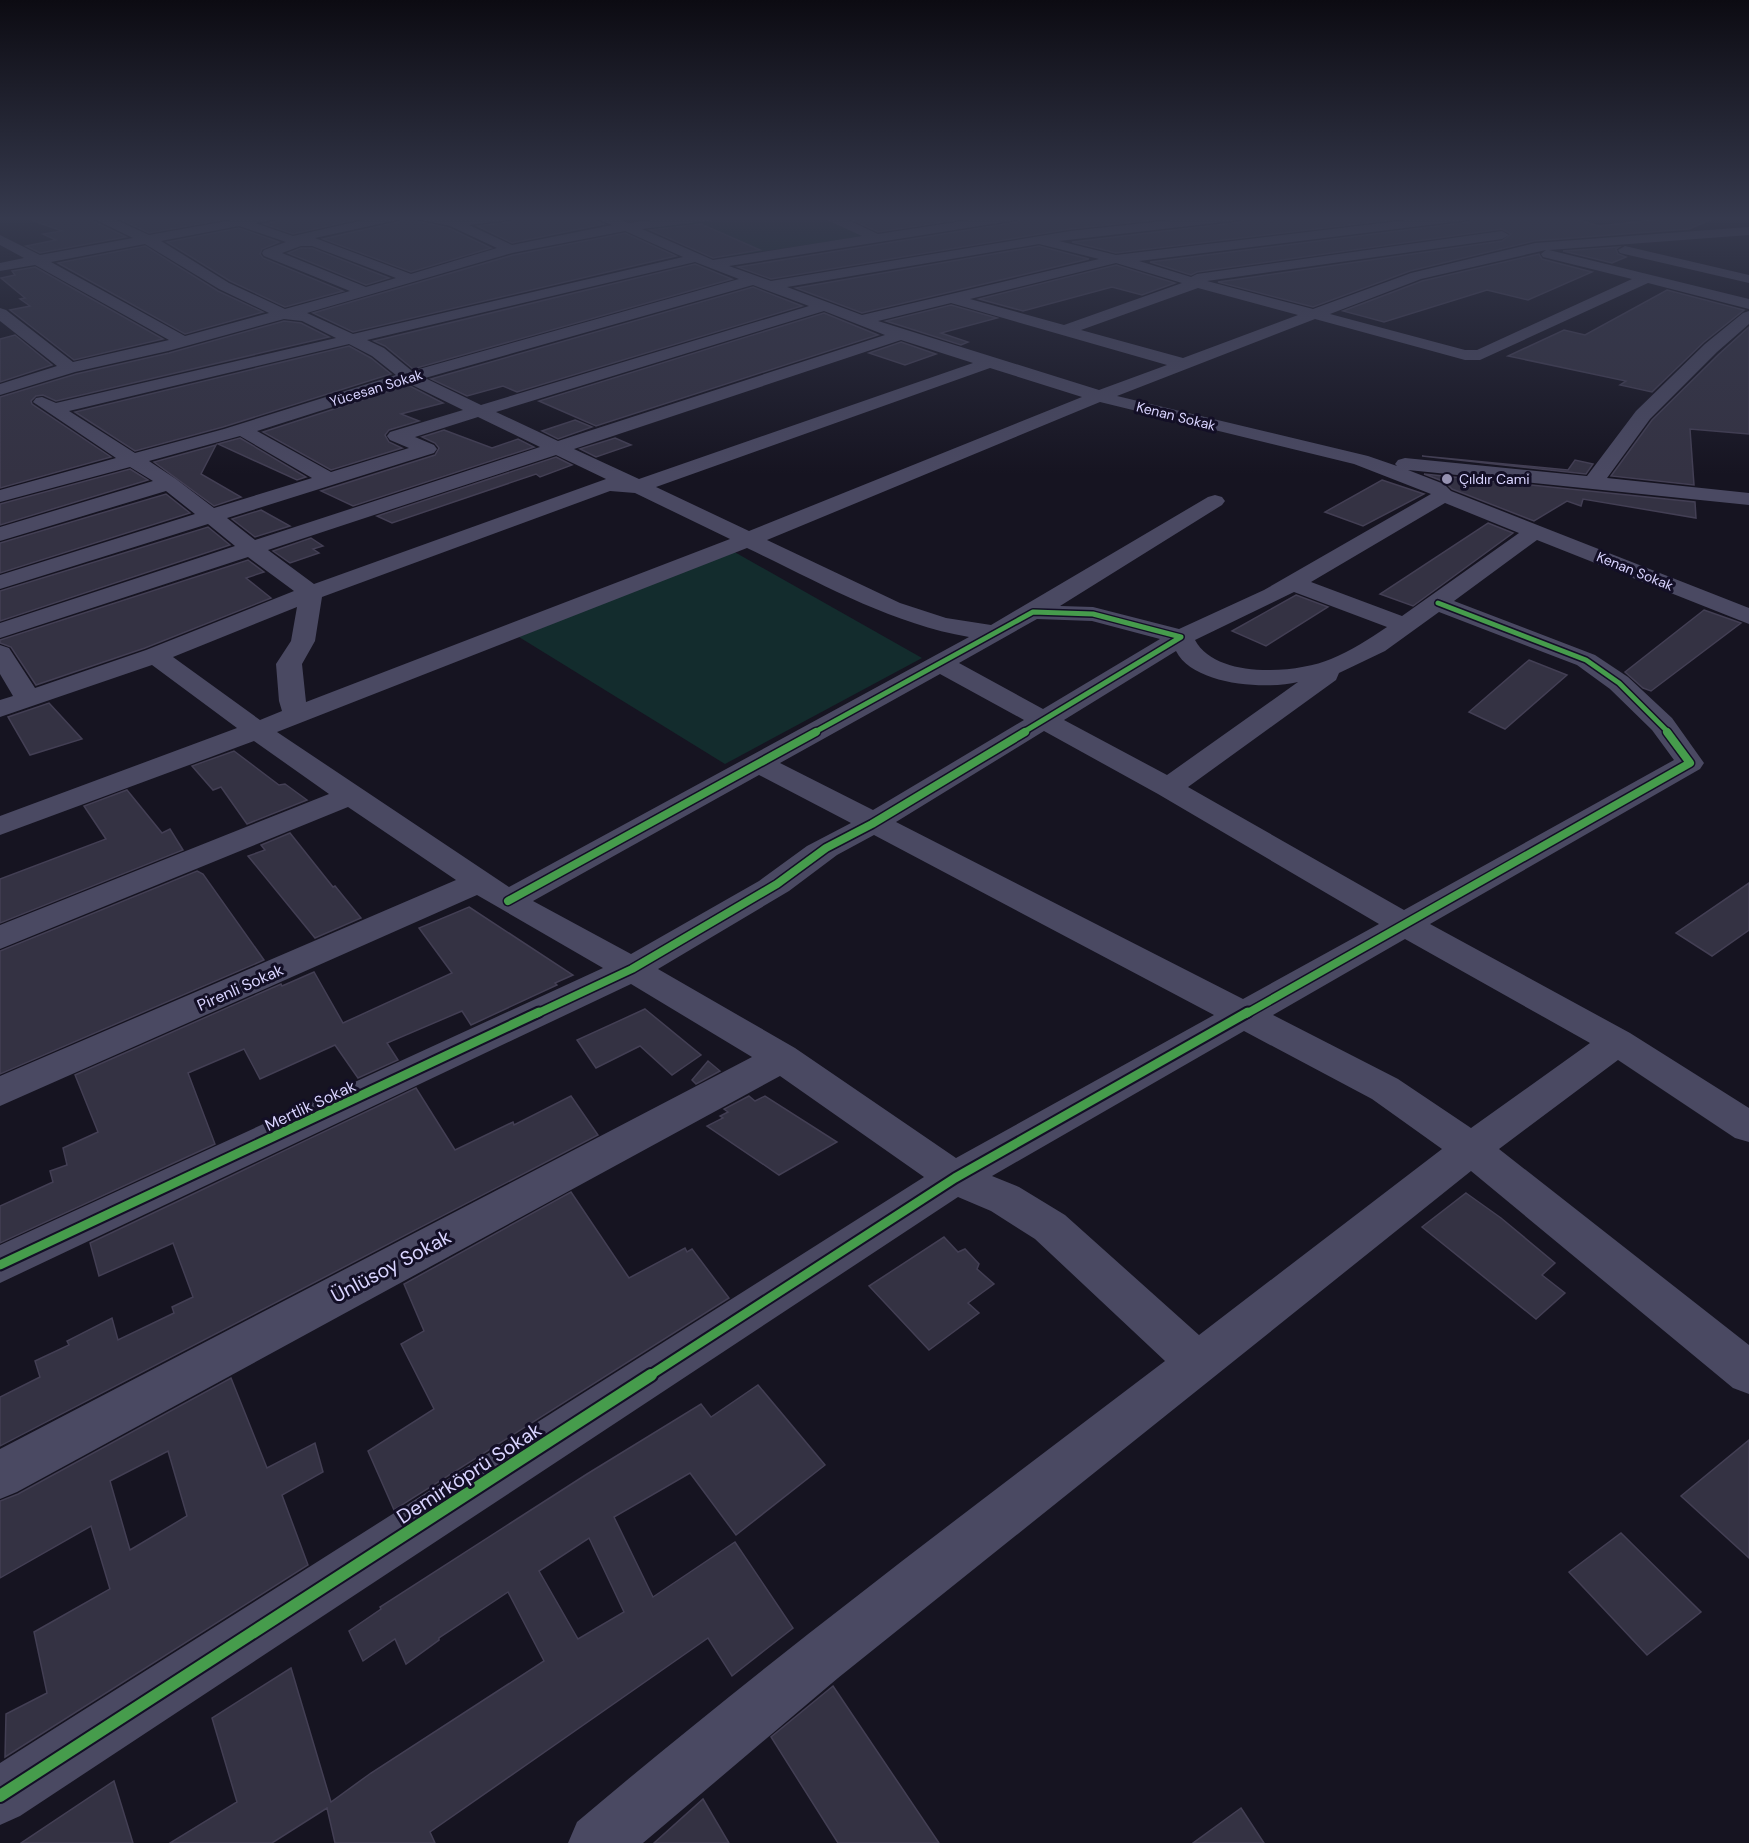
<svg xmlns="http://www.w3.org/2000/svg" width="1749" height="1843" viewBox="0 0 1749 1843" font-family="'DM Sans',sans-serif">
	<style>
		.green { fill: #132c2d }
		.building { fill: #343243; stroke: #433f54; stroke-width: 1.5; fill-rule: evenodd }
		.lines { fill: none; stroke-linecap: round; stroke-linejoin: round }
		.minor { fill: #4a4962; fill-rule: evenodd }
		.cycleway-far3-casing { stroke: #130f26; stroke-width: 8 }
		.cycleway-far2-casing { stroke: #130f26; stroke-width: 11 }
		.cycleway-far1-casing { stroke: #130f26; stroke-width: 13 }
		.cycleway-casing { stroke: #130f26; stroke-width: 16 }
		.cycleway-far3 { stroke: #469c4c; stroke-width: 5 }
		.cycleway-far2 { stroke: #469c4c; stroke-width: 8 }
		.cycleway-far1 { stroke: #469c4c; stroke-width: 9 }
		.cycleway { stroke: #469c4c; stroke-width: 12 }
		.poi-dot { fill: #9591b1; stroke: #130f26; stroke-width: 2 }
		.labels { text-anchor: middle; stroke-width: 6; stroke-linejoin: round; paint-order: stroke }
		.far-street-label { font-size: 14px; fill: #d9d4ff; stroke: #130f26 }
		.far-poi-label { font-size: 14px; fill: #d9d4ff; stroke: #130f26; text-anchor: start }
		.street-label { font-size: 16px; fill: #d9d4ff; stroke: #130f26 }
		.near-street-label { font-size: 20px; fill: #d9d4ff; stroke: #130f26 }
	</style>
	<rect width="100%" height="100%" fill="#161421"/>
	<g class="green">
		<polygon points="743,216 819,216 866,236 724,257 651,227"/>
		<polygon points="731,550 922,658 725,764 519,637"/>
	</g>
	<g class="building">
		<polygon points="30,216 91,216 93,221 126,237 40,253 26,246 56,240 43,234 62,231 29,219"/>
		<polygon points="113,216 243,216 149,233"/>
		<polygon points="281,216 372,216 293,234 264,224 278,221"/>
		<polygon points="405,216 414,216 417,221 449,228 491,248 411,272 323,239 402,221"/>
		<polygon points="519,216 594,216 596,221 604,224 512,243 477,226 511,222"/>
		<polygon points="844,216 983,216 878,232"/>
		<polygon points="1025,216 1191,216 1070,229 771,279 738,267 1017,222"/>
		<polygon points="1249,216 1424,216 1116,253 1072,242 1241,222"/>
		<polygon points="1477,216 1533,218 1567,216 1599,226 1689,216 1709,216 1710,220 1689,229 1534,241 1410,271 1313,307 1218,282 1502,241 1511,234 1502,229 1197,272 1191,275 1150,262 1469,222"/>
		<polygon points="701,224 760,250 713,258 650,230"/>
		<polygon points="239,228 279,242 262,249 260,254 263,258 343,291 285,307 230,281 167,242"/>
		<polygon points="625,233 676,256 353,332 313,313 513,255"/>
		<polygon points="145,246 218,291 263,312 185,334 58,263"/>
		<polygon points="1039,246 1089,259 862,313 796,288"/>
		<polygon points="1619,247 1616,249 1618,254 1626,257 1612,263 1563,251"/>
		<polygon points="301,248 312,248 389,278 366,285 288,253"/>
		<polygon points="1539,254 1542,259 1592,272 1528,300 1487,290 1384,322 1343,311 1422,281"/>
		<polygon points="695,264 732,279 413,369 385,346 374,341"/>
		<polygon points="1116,265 1175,283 1142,295 1112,287 1023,311 979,299"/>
		<polygon points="35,267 163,339 74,360 10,310 30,306 20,299 25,298 1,278 15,275 12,271"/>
		<polygon points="753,287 802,306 517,392 503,386 467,396 431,379"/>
		<polygon points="1667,290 1744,310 1704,342 1652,392 1620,385 1626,381 1508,356 1564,330 1585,335"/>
		<polygon points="951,305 997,318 941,333 968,342 961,345 886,321"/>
		<polygon points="824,313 878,335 596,426 539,401"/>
		<polygon points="284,321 301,323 329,337 56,401 43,395 36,396 31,401 32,404 111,457 0,488 0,397 76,374 169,353"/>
		<polygon points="1749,327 1749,434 1690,429 1694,485 1611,476 1652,420 1719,354"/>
		<polygon points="15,335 52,365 0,382 0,339"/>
		<polygon points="901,342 936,354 905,365 869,353"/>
		<polygon points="349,346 371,358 391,374 223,427 135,451 75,412"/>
		<polygon points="408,385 443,403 401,414 419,421 389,430 385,435 389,442 402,448 331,470 263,432"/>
		<polygon points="575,420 592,427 558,439 542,431"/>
		<polygon points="444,430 492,448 518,439 534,447 353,506 321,491 435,455 439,448 435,443 422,437"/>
		<polygon points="240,438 306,477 297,480 218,444"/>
		<polygon points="615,438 631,445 596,457 580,449"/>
		<polygon points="216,445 201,474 241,497 214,506 154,462"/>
		<polygon points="1422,456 1568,470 1575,460 1593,464 1586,474"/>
		<polygon points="556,457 572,465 540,477 536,474 392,523 377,516"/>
		<polygon points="130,469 148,480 0,525 0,504"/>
		<polygon points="1424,474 1695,502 1696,518 1583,499 1581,506 1567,501 1534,521 1452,489 1445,482"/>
		<polygon points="1382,480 1424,494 1363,526 1325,512"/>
		<polygon points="166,494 190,513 0,573 0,543"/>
		<polygon points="261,510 290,526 255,537 232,519"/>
		<polygon points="1488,523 1513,533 1413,606 1380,594"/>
		<polygon points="208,527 230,545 0,621 0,591"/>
		<polygon points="311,538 323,546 313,549 319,553 290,563 273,551"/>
		<polygon points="248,560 264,572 246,578 271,598 145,648 36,685 11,647 0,643 0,640"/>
		<polygon points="1296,595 1328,607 1266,646 1232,631"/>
		<polygon points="1704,610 1741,623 1651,691 1643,688 1625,672"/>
		<polygon points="1529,660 1567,675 1505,729 1469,712"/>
		<polygon points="49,703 82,739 30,755 8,717"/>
		<polygon points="234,751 279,785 285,784 307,800 247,824 221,787 213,790 192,766"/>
		<polygon points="127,790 162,833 170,829 183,850 0,923 0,879 106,839 84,806"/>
		<polygon points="290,833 333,887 335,886 361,918 315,938 248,856 265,850 261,845"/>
		<polygon points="197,871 203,874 264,960 0,1074 0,951"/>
		<polygon points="1749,883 1749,930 1712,956 1676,933"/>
		<polygon points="469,907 573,975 555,983 557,985 471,1025 462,1011 387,1043 398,1060 358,1078 335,1045 260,1079 244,1049 188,1073 215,1144 0,1243 0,1206 53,1182 50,1171 67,1165 63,1148 98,1132 75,1075 281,984 282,986 314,972 343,1023 452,973 419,928"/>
		<polygon points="645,1009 701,1055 672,1075 640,1046 596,1068 577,1040"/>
		<polygon points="708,1061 720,1071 696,1084 692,1080"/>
		<polygon points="416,1088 455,1150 513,1122 514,1125 571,1096 598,1135 0,1446 0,1397 40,1377 35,1361 69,1345 67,1341 112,1318 118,1340 174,1313 172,1307 193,1297 173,1243 99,1276 90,1243"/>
		<polygon points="749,1096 755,1101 765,1096 837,1142 779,1175 707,1126 723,1118 720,1116 728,1112 724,1109"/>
		<polygon points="571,1192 629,1278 685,1248 687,1252 692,1249 729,1298 394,1510 368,1451 434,1409 401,1344 424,1331 404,1284"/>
		<polygon points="1466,1193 1501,1218 1555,1263 1542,1275 1565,1293 1536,1319 1422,1227"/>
		<polygon points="944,1237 958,1252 965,1249 979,1264 977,1269 994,1284 968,1303 979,1313 929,1350 869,1286"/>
		<path d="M231,1378L267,1468L315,1443L323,1472L282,1495L308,1565L5,1757L6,1714L47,1693L34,1632L110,1589L91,1526L0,1578V1501L18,1494ZM168,1451L187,1516L130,1550L110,1481Z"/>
		<path d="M758,1385L825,1465L736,1535L690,1473L614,1517L653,1597L735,1542L793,1628L732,1676L708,1638L430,1832L435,1843H335L327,1808L272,1843H170L237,1802L212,1718L291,1668L331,1802L371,1773L544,1661L508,1592L439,1638V1640L406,1664L395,1639L363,1661L349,1631L381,1609L380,1607L587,1474L701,1404L711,1417ZM589,1538L624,1612L578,1639L539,1571Z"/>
		<polygon points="1749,1440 1749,1558 1681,1496"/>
		<polygon points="1621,1533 1701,1612 1647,1655 1569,1572"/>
		<polygon points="833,1686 939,1843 838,1843 771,1737"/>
		<polygon points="114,1781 133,1843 21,1843"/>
		<polygon points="703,1799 729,1843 654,1843"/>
		<polygon points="1241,1808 1264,1843 1193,1843"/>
	</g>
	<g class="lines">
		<g class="minor">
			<path d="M93,216H108L149,235L254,216H279L278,219L255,223L293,236L381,216H403L402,219L315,238L411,274L497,248L450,226L417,219L416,216H438L454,219L482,216H517L511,220L469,225L512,245L612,225L597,219L596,216H612L628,223L686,216H721L715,220L642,229L713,260L862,236L825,219L824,216H840L878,234L995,216H1023L1017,220L729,266L771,281L1070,231L1209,216H1247L1241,220L1059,241L1116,255L1440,216H1475L1469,220L1139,261L1191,277L1197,274L1502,231L1509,235L1502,239L1207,281L1313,309L1411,273L1535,243L1749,227V235L1549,250L1749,299V309L1648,283L1480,360H1465L1315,319L1117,396L1368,456L1397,466L1395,464L1398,460L1405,458L1587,476L1636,411L1705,344L1743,313L1749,311V324L1717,352L1650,419L1607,478L1749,493V505L1408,470L1444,484L1451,491L1749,608V624L1537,540L1454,601L1595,655L1628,677L1672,718L1704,763L1700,769L1430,924L1630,1033L1749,1108V1142L1735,1138L1618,1060L1499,1149L1749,1345V1394L1733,1388L1471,1171L838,1678L643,1843H568L577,1822C767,1661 966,1512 1165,1361L1035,1239L991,1211L958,1197L20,1816L0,1825V1763L924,1177L780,1076L17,1492L0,1499V1449L752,1057L631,984L0,1283V1245L603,968L477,895L0,1106V1076L456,880L348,807L0,949V925L329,794L254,741L0,835V816L237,728L152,665L0,717V700L13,696L0,674V645L9,648L35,688L146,650L294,591L248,557L0,638V623L235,546L208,524L0,589V575L195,514L166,491L0,541V527L153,481L130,467L0,502V490L116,458L33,402L36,398L42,397L56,403L336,338L302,321L284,319L168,351L75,372L0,395V384L57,366L0,321V308L6,310L73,362L169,340L35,265L0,271V263L24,258L0,245V235L40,255L133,238L94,219ZM239,226L286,242L264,250L262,253L264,256L350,291L285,309L229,283L161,241ZM625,231L683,257L353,334L307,313L512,253ZM145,244L219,289L269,313L185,336L51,262ZM1039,244L1099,259L862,315L787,287ZM301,246H312L396,278L366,287L282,253ZM1546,250L1541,254L1543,257L1632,279L1477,350H1465L1330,314L1421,279ZM695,262L739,279L412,371L384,348L367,340ZM1116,263L1182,283L1064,325L970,299ZM753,285L809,306L481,405L425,378ZM1198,288L1298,315L1183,358L1081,330ZM951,303L1167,365L1099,390L878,321ZM824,311L885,335L558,441L496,412ZM901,340L973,363L639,479L574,449ZM349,344L372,356L396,375L224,429L135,453L69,411ZM990,368L1082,397L749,531L656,487ZM408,383L463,410L390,432L387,436L390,440L409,448L331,472L257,431ZM1100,402L1354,464L1431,494L1264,590L1179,629L1093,607L1060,606L1222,505L1225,501L1222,497L1215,495L1208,497L991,625L946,618L900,603L767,540ZM478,417L540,447L255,540L227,518L434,453L437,449L434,445L415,437ZM240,436L312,478L214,508L176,479L149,461ZM556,455L606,479L314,584L268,550ZM610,491L635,493L730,539L306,702L302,664L315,641L322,597ZM1445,503L1519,533L1402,616L1311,582ZM747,548C819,582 889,623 969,637L509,887L277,732ZM1294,592L1387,627C1369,639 1351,651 1331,659C1295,674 1216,679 1195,640ZM297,607L291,641L276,664L279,701L282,711L260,720L173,657ZM1439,612L1577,665L1610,689L1652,730L1674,760L1404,910L1188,787L1336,680L1339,673L1385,651ZM1037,619L1092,621L1160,639L1043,709L959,663ZM1176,651C1193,685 1265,690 1298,682L1167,775L1064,720ZM940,674L1024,720L873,810L780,763ZM1044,731L1158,794L1379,924L1243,999L896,822ZM759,775L851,823L807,846L759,881L631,954L533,901ZM874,835L1214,1015L956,1158L795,1048L658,969L789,891L837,855ZM1405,939L1590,1043L1471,1128L1398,1079L1273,1015ZM1244,1031L1372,1099L1442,1149L1199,1335L1065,1215L1019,1187L992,1176Z"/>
			<polygon points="1625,246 1749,275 1749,283 1620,253 1618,250"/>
		</g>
		<g class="cycleway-far3-casing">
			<g id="cycleway-far3">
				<polyline points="1438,603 1586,660 1619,683 1669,733"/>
				<polyline points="813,733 1033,612 1093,614 1181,637 1022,733"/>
			</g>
		</g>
		<g class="cycleway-far2-casing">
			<g id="cycleway-far2">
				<polyline points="508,901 816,732"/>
				<polyline points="536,1014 632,969 777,884 826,848 872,824 1025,732"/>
				<polyline points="1246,1014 1690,763 1667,732"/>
			</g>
		</g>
		<g class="cycleway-far1-casing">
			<g id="cycleway-far1">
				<polyline points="0,1265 539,1012"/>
				<polyline points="649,1376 955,1178 1248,1012"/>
			</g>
		</g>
		<g class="cycleway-casing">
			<polyline id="cycleway" points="0,1796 651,1375"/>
		</g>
		<use href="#cycleway-far3" class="cycleway-far3"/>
		<use href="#cycleway-far2" class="cycleway-far2"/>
		<use href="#cycleway-far1" class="cycleway-far1"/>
		<use href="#cycleway" class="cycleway"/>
	</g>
	<linearGradient id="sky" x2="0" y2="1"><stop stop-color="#0c0b12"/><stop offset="0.46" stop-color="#363a4e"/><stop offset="1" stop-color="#363a4e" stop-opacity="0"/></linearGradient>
	<rect width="1749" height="474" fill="url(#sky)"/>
	<circle class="poi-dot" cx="1447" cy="479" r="6"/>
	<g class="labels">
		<g class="far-street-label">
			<text transform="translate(376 388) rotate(-17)" y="5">Yücesan Sokak</text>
			<text transform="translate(1176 416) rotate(14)" y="5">Kenan Sokak</text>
			<text transform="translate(1635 571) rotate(22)" y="5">Kenan Sokak</text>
		</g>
		<g class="far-poi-label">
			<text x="1459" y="484">Çıldır Cami</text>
		</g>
		<g class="street-label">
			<text transform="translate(240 987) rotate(-24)" y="6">Pirenli Sokak</text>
			<text transform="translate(310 1105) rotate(-25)" y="6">Mertlik Sokak</text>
		</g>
		<g class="near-street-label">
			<text transform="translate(391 1266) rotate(-28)" y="7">Ünlüsoy Sokak</text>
			<text transform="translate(469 1473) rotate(-33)" y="7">Demirköprü Sokak</text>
		</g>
	</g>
</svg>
